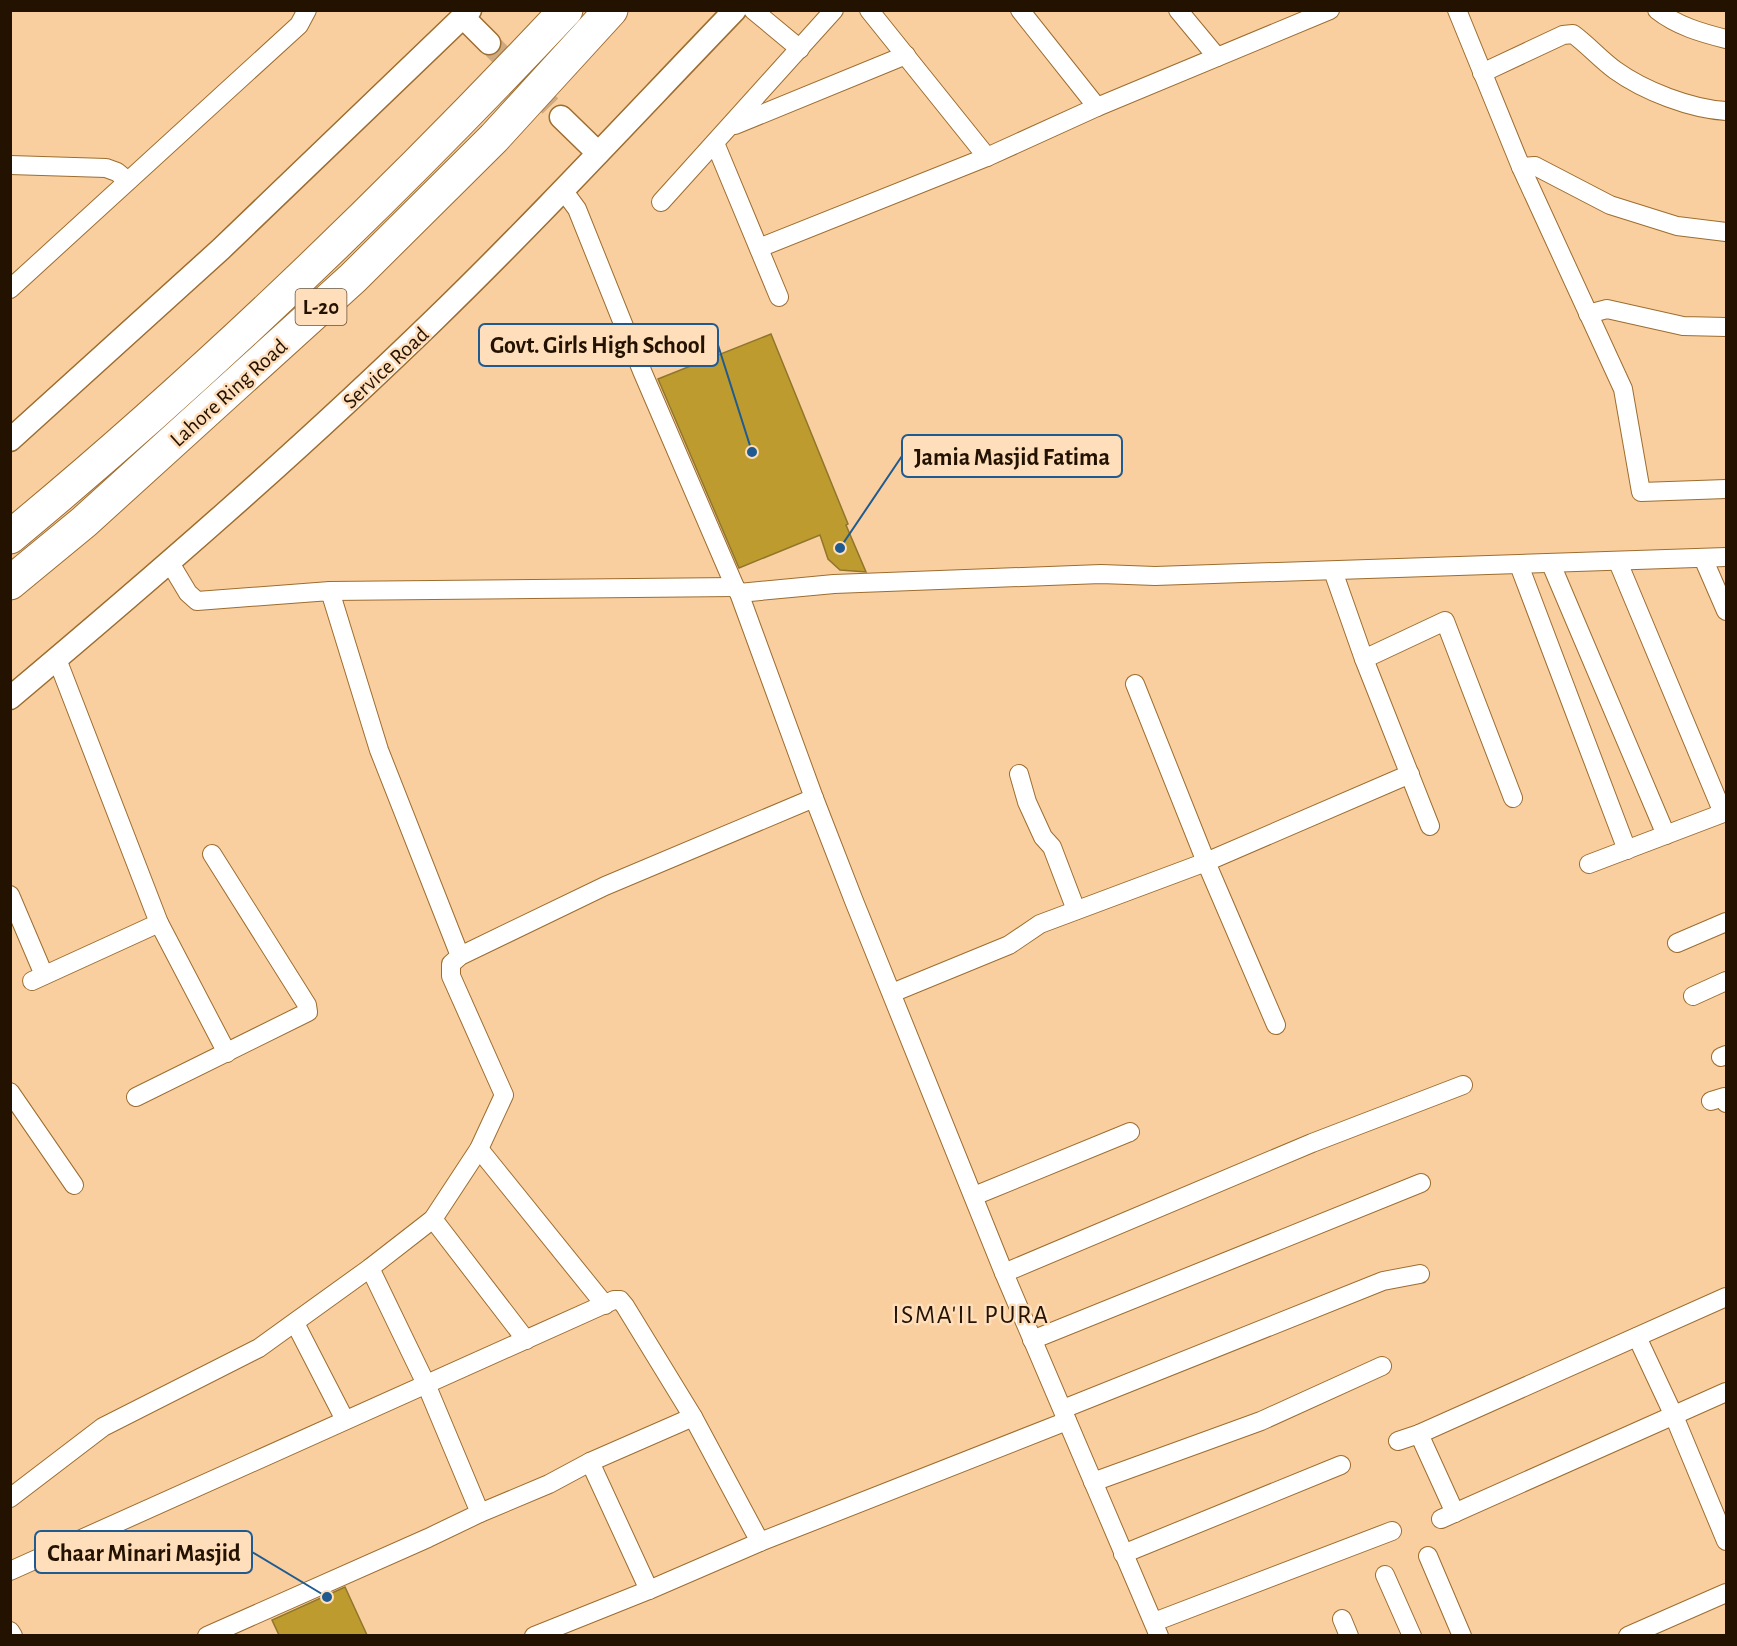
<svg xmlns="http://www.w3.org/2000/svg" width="1737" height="1646" viewBox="0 0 1737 1646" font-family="'Alegreya Sans',sans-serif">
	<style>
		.building { fill: #be9b2e; stroke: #90762b; stroke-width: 1.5 }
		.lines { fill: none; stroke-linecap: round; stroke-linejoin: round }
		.tertiary-tunnel { stroke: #cfa97f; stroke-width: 22; stroke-dasharray: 22 11; stroke-linecap: butt }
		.minor-casing { stroke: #9d6d2f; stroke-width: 20 }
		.tertiary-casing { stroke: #9d6d2f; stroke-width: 25 }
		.motorway-casing { stroke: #9d6d2f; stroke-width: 35 }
		.minor { stroke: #fff; stroke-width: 18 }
		.tertiary { stroke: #fff; stroke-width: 22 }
		.motorway { stroke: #fff; stroke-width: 33 }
		.labels { text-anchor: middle; stroke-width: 5; stroke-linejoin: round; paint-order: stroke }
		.shield { fill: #ffdfbb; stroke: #665038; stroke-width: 1.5 }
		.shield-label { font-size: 21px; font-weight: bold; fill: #241200 }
		.street-label { font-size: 22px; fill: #241200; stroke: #ffdfbb }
		.quarter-label { font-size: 26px; letter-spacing: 1.5px; fill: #241200; stroke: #ffdfbb }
		.leader { fill: none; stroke: #1f5a91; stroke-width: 2 }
		.callout-dot { fill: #1f5a91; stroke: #ffdfbb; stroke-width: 2 }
		.callout { fill: #ffdfbb; stroke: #1f5a91; stroke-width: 2 }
		.callout-label { font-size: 24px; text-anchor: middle; font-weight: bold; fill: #241200 }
	</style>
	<rect width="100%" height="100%" fill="#facf9f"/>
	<g class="building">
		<polygon points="771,334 848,524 846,525 866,572 840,570 828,559 820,535 739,568 658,379"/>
		<polygon points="345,1587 367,1635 279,1635 272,1620"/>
	</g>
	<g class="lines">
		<polyline class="tertiary-tunnel" points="489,43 561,117"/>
		<g class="minor-casing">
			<g id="minor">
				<polyline points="753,10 800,49"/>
				<polyline points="869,10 987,157"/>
				<polyline points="1020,10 1097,107"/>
				<polyline points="1178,10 1217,57"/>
				<polyline points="1457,10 1521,167 1623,389 1641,492 1726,489"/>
				<path d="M1657,10C1677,26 1702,33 1726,39"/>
				<path d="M1482,73L1563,35L1573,34C1588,45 1600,59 1615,70C1644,91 1691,109 1726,111"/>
				<polyline points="735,125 906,55"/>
				<polyline points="715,143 779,297"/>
				<polyline points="10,165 106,168 117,172 128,181"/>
				<polyline points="1521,167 1535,166 1610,205 1677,226 1726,232"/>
				<polyline points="563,190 577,209 642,371 735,587 739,593 814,798 854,901 1004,1273 1159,1636"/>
				<polyline points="661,202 834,10"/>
				<polyline points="759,248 987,157 1097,107 1330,10"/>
				<polyline points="10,289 299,25 307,10"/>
				<polyline points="1588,314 1607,309 1683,326 1726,327"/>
				<polyline points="1703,558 1726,611"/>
				<polyline points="1618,562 1723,813"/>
				<polyline points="170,563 188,593 197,601 330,591 379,750 460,956"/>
				<polyline points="1551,564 1666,835"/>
				<polyline points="1519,565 1627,850"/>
				<polyline points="1333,571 1364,659 1445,621 1513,798"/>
				<polyline points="330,591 735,587"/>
				<polyline points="739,593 834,584 1101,574 1155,576 1726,557"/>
				<polyline points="57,659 159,923 227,1053"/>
				<polyline points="1364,659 1430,826"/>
				<polyline points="1019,774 1027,802 1043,837 1052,847 1076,910"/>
				<polyline points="1589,864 1726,812"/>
				<polyline points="10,895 44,975"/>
				<polyline points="1677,943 1726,922"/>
				<polyline points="32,981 159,923"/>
				<polyline points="892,993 1009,945 1040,924 1206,862 1135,684"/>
				<polyline points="1693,996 1726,981"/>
				<polyline points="1276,1025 1206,862 1410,774"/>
				<polyline points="1721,1057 1726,1055"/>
				<polyline points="10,1092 74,1185"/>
				<polyline points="136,1097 308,1012 307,1005 212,854"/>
				<polyline points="1711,1101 1724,1097 1726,1103"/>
				<polyline points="479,1149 605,1305"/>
				<polyline points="974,1196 1130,1132"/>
				<polyline points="433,1219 526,1340"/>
				<polyline points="370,1268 426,1384 480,1513"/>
				<polyline points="1004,1273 1312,1143 1463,1085"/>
				<polyline points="295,1323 345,1420"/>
				<polyline points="1637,1337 1674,1416 1726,1541"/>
				<polyline points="1032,1340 1421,1183"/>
				<polyline points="1063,1409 1383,1281 1420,1274"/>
				<polyline points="1419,1434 1455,1513"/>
				<polyline points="1398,1441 1419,1434 1726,1297"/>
				<polyline points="590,1462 649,1590"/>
				<polyline points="1093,1482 1261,1421 1382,1366"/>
				<polyline points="10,1498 103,1427 259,1348 370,1268 433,1219 479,1149 504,1095 451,976 451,964 460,956 605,886 814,798"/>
				<polyline points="1441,1519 1726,1392"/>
				<polyline points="1123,1554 1341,1465"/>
				<polyline points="1428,1556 1462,1636"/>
				<polyline points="10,1571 614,1300 620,1300 625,1306 693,1417 760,1542"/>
				<polyline points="1385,1575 1412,1636"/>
				<polyline points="1342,1619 1349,1636"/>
				<polyline points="1154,1622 1392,1531"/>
				<polyline points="10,1631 13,1636"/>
				<polyline points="207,1636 428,1538 480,1513 549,1484 590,1462 693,1417"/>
				<polyline points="534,1636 649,1590 760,1542 1067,1421"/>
				<polyline points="1628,1636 1726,1593"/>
			</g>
		</g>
		<g class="tertiary-casing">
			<g id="tertiary">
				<polyline points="463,17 489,43"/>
				<polyline points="561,117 598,153"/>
				<polyline points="10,440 221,249 470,10"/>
				<path d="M10,698C155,576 298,452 434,320C537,220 635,114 735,10"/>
			</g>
		</g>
		<g class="motorway-casing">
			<g id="motorway">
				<path d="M10,537C207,374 391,196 566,10"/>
				<polyline points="10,583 84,522 353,278 494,138 611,10"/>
			</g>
		</g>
		<use href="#minor" class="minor"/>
		<use href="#tertiary" class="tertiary"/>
		<use href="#motorway" class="motorway"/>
	</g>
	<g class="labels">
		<rect class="shield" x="295.5" y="289" width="51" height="36" rx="4.5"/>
		<g class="shield-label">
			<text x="321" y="314">L-20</text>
		</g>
		<g class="street-label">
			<text transform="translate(385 367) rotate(-43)" y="8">Service Road</text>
			<text transform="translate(228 392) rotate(-42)" y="8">Lahore Ring Road</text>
		</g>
		<g class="quarter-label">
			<text x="971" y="1323">ISMA'IL PURA</text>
		</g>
	</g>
	<path class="leader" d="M752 452L718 345M840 548L902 456M327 1597L252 1552"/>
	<g class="callout-dot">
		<circle cx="752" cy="452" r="6"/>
		<circle cx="840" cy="548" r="6"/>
		<circle cx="327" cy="1597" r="6"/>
	</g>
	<g class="callout">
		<rect x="479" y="324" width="239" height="42" rx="6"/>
		<rect x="902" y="435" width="220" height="42" rx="6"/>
		<rect x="35" y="1531" width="217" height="42" rx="6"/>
	</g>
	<g class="callout-label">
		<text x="598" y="353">Govt. Girls High School</text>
		<text x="1012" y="465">Jamia Masjid Fatima</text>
		<text x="144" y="1561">Chaar Minari Masjid</text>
	</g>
	<rect width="1737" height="1646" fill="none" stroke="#241200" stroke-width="24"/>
</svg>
